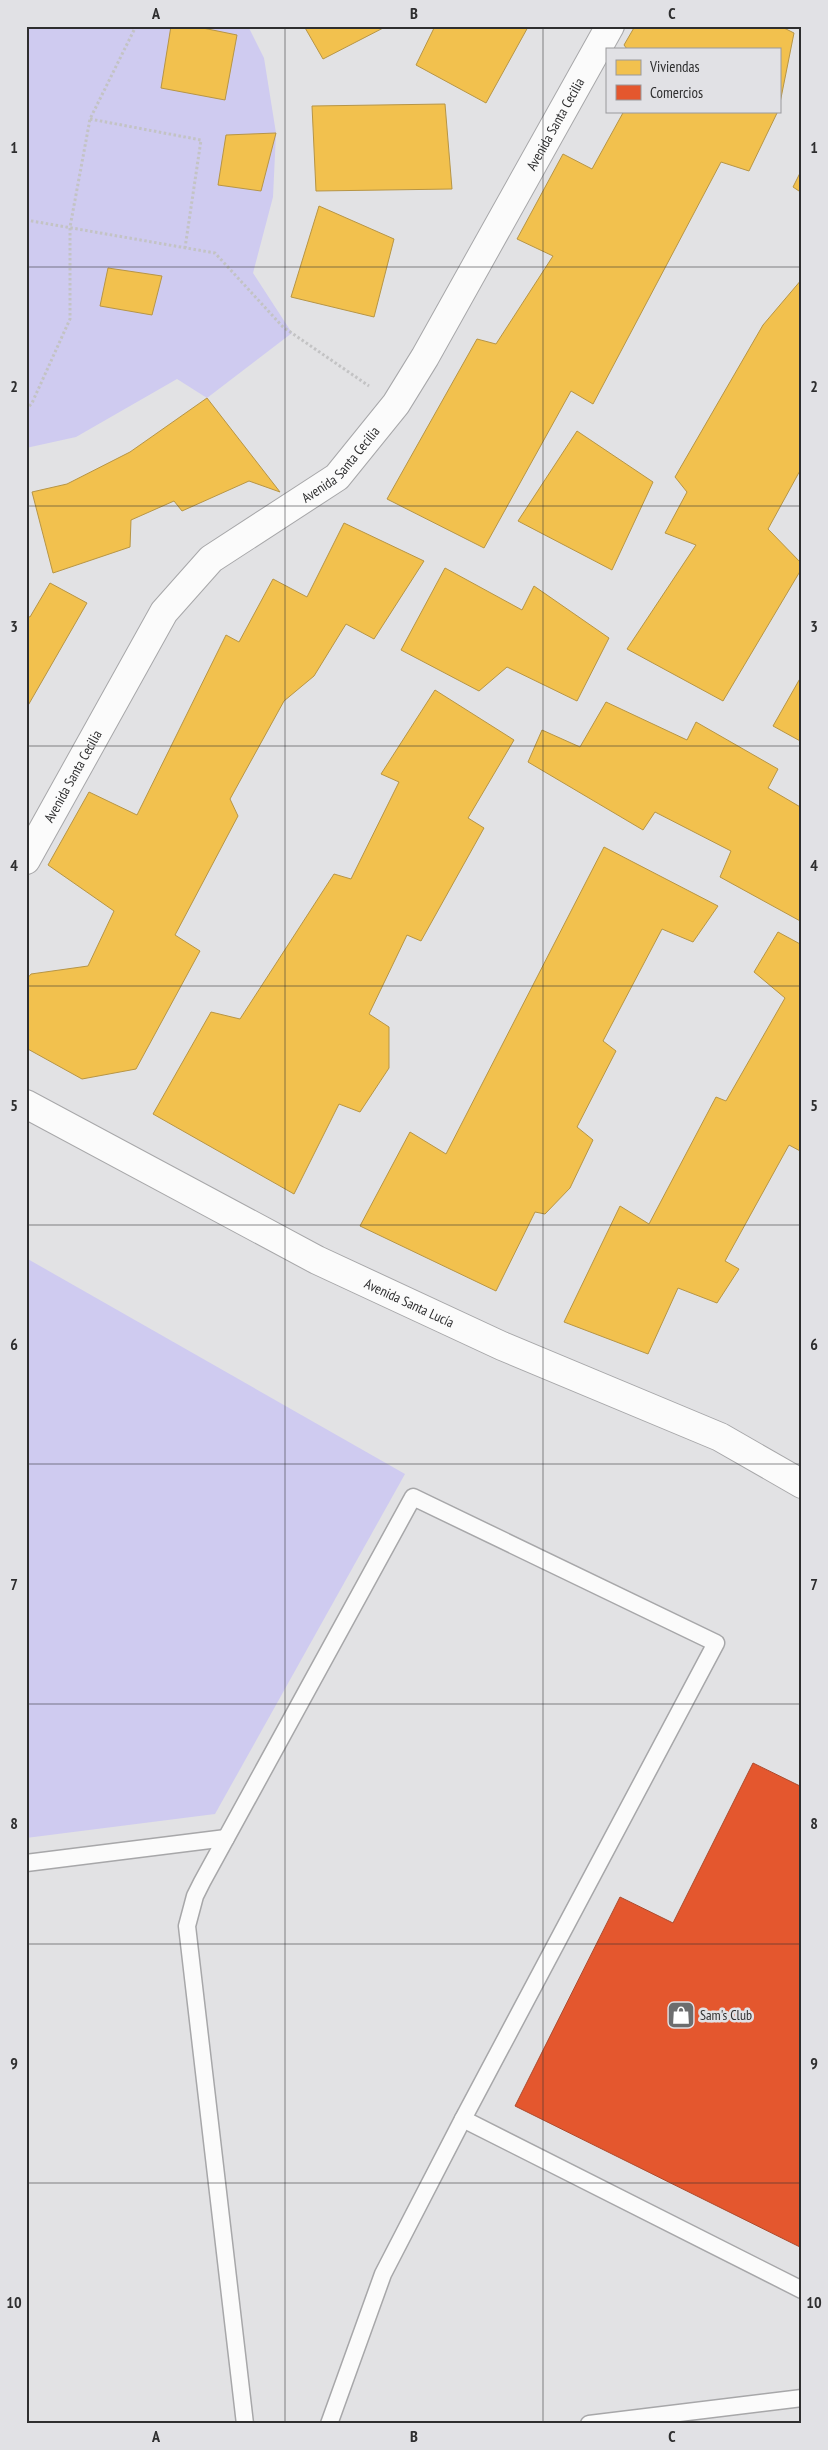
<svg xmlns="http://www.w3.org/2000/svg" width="828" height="2450" viewBox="0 0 828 2450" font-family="'PT Sans Narrow',sans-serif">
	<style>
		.green { fill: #cfcbf0 }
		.homes { fill: #f2c14e; stroke: #b79545 }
		.shops { fill: #e4572e; stroke: #ad4b2e }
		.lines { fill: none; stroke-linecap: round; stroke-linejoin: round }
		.service-casing { stroke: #a7a7a9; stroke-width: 19 }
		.tertiary-casing { stroke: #a7a7a9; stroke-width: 30 }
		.path { stroke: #c3c3c4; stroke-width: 3; stroke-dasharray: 2.5 2.5; stroke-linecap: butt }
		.service { stroke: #fbfbfb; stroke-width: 16 }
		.tertiary { stroke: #fbfbfb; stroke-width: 28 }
		.grid { fill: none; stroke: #2e2e2f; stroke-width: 1; stroke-opacity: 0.55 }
		.labels { text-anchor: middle; stroke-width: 5; stroke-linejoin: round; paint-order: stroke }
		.street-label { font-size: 14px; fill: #2e2e2f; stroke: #e1e1e5 }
		.poi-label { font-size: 14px; fill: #2e2e2f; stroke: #e1e1e5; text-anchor: start }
		.neatline { fill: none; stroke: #2e2e2f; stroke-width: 2 }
		.grid-label { font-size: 16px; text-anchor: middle; font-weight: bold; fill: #2e2e2f }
	</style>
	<rect width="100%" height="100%" fill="#e2e2e4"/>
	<g class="green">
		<polygon points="26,26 248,26 264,58 276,133 273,197 253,273 292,333 207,398 177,379 76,437 26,448"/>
		<polygon points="26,1258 405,1474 215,1814 26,1838"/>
	</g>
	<g class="homes">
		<polygon points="171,26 193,26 237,35 225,100 161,88"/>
		<polygon points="304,26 387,26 323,59"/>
		<polygon points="435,26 527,26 528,27 486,103 416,65"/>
		<polygon points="635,26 780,26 794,33 779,108 779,49 627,49 624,45"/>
		<polygon points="445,104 452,189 316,191 312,106"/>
		<polygon points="624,111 778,111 749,171 721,162 593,404 571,391 484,548 387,499 477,339 496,344 553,256 517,239 563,154 592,169"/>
		<polygon points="276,133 261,191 218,185 226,135"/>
		<polygon points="802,169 802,193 793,187"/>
		<polygon points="319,206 394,239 374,317 291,297"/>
		<polygon points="108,268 162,276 152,315 100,306"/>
		<polygon points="802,279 802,467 768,529 802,564 802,568 723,701 627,649 696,545 665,533 687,492 675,477 763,325"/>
		<polygon points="207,398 280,492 249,481 182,511 174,501 131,520 130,547 53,573 32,492 67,484 130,452"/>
		<polygon points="577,431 653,482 612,570 518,521"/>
		<polygon points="344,523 424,561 374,639 346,624 314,676 284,701 230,799 238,816 175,935 200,951 136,1069 82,1079 26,1048 26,980 31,974 88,966 114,911 48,865 89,792 137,815 226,635 239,642 273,579 307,597"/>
		<polygon points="445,568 522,610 534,586 609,638 577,701 507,667 479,691 401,650"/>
		<polygon points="50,583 87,603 26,709 26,616 30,617"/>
		<polygon points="802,675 802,742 773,726"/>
		<polygon points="435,690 514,740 468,818 484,828 421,941 407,935 369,1014 389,1027 389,1068 360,1112 339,1104 294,1194 153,1114 211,1012 240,1019 334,874 351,879 399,782 381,774"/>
		<polygon points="606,702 687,740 696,722 778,769 768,788 802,808 802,922 720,877 731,851 655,812 643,830 528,762 542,730 580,747"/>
		<polygon points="604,847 718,906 693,942 662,929 603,1041 616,1051 577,1127 593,1140 570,1188 545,1214 535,1212 496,1291 360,1226 410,1132 446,1154"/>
		<polygon points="778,932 802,945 802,1152 789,1145 725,1261 739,1269 717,1303 678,1288 648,1354 564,1322 620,1206 649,1224 716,1097 726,1101 785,998 754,972"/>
	</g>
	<polygon class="shops" points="753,1763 802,1787 802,2248 515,2106 620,1897 673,1923"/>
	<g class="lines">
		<g class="service-casing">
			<g id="service">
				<polyline points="26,1863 226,1838"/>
				<polyline points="463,2119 802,2290"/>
				<polyline points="245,2424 187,1926 195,1896 202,1882 413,1497 716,1643 463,2119 383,2274 329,2424"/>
				<polyline points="589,2424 802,2398"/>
			</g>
		</g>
		<g class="tertiary-casing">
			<g id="tertiary">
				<path id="s1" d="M26,860L164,612L211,559L337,477L396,404L425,357L610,26"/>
				<path id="s2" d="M26,1104L317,1260L502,1346L720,1437L802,1484"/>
			</g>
		</g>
		<g class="path">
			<polyline points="90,119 201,140 185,248"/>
			<polyline points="26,220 215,253 283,327 369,386"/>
			<polyline points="26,410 32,403 70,319 70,227 90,119 136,26"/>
		</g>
		<use href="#service" class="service"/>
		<use href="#tertiary" class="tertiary"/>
	</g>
	<path class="grid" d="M285,26V2424M543,26V2424M26,267H802M26,506H802M26,746H802M26,986H802M26,1225H802M26,1464H802M26,1704H802M26,1944H802M26,2183H802"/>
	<defs>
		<g id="shop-square" transform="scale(1.4375)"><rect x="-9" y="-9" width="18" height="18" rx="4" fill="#6d6d6e" stroke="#e1e1e5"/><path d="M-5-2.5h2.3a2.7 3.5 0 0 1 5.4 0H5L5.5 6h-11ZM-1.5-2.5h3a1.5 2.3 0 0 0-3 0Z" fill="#fff"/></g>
	</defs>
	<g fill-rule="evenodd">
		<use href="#shop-square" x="681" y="2015"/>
	</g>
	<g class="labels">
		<g class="street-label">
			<text dy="5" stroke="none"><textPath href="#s1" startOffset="921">Avenida Santa Cecilia</textPath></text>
			<text dy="5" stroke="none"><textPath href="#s1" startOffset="516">Avenida Santa Cecilia</textPath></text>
			<text dy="5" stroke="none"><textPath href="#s1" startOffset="96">Avenida Santa Cecilia</textPath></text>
			<text dy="5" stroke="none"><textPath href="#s2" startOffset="432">Avenida Santa Lucía</textPath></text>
		</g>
		<g class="poi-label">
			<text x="700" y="2020">Sam's Club</text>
		</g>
	</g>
	<rect width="828" height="2450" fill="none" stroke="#e1e1e5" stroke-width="55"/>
	<rect x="606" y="48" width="175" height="65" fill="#e1e1e5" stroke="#99999c"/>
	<rect x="616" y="60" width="25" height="15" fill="#f2c14e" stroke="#99999c"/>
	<text x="650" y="72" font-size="15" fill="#2e2e2f">Viviendas</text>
	<rect x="616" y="85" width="25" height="15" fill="#e4572e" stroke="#99999c"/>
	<text x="650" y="98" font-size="15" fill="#2e2e2f">Comercios</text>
	<rect x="28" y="28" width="772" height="2394" class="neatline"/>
	<g class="grid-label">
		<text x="156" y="19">A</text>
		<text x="414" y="19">B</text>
		<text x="672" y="19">C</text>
		<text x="14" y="153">1</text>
		<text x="814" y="153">1</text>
		<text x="14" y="392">2</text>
		<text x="814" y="392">2</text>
		<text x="14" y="632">3</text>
		<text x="814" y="632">3</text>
		<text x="14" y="871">4</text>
		<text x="814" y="871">4</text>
		<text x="14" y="1111">5</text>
		<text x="814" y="1111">5</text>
		<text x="14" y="1350">6</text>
		<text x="814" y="1350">6</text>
		<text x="14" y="1590">7</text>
		<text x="814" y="1590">7</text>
		<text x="14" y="1829">8</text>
		<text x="814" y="1829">8</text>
		<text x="14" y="2069">9</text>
		<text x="814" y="2069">9</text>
		<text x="14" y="2308">10</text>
		<text x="814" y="2308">10</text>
		<text x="156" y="2442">A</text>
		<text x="414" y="2442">B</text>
		<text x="672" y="2442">C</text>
	</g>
</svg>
